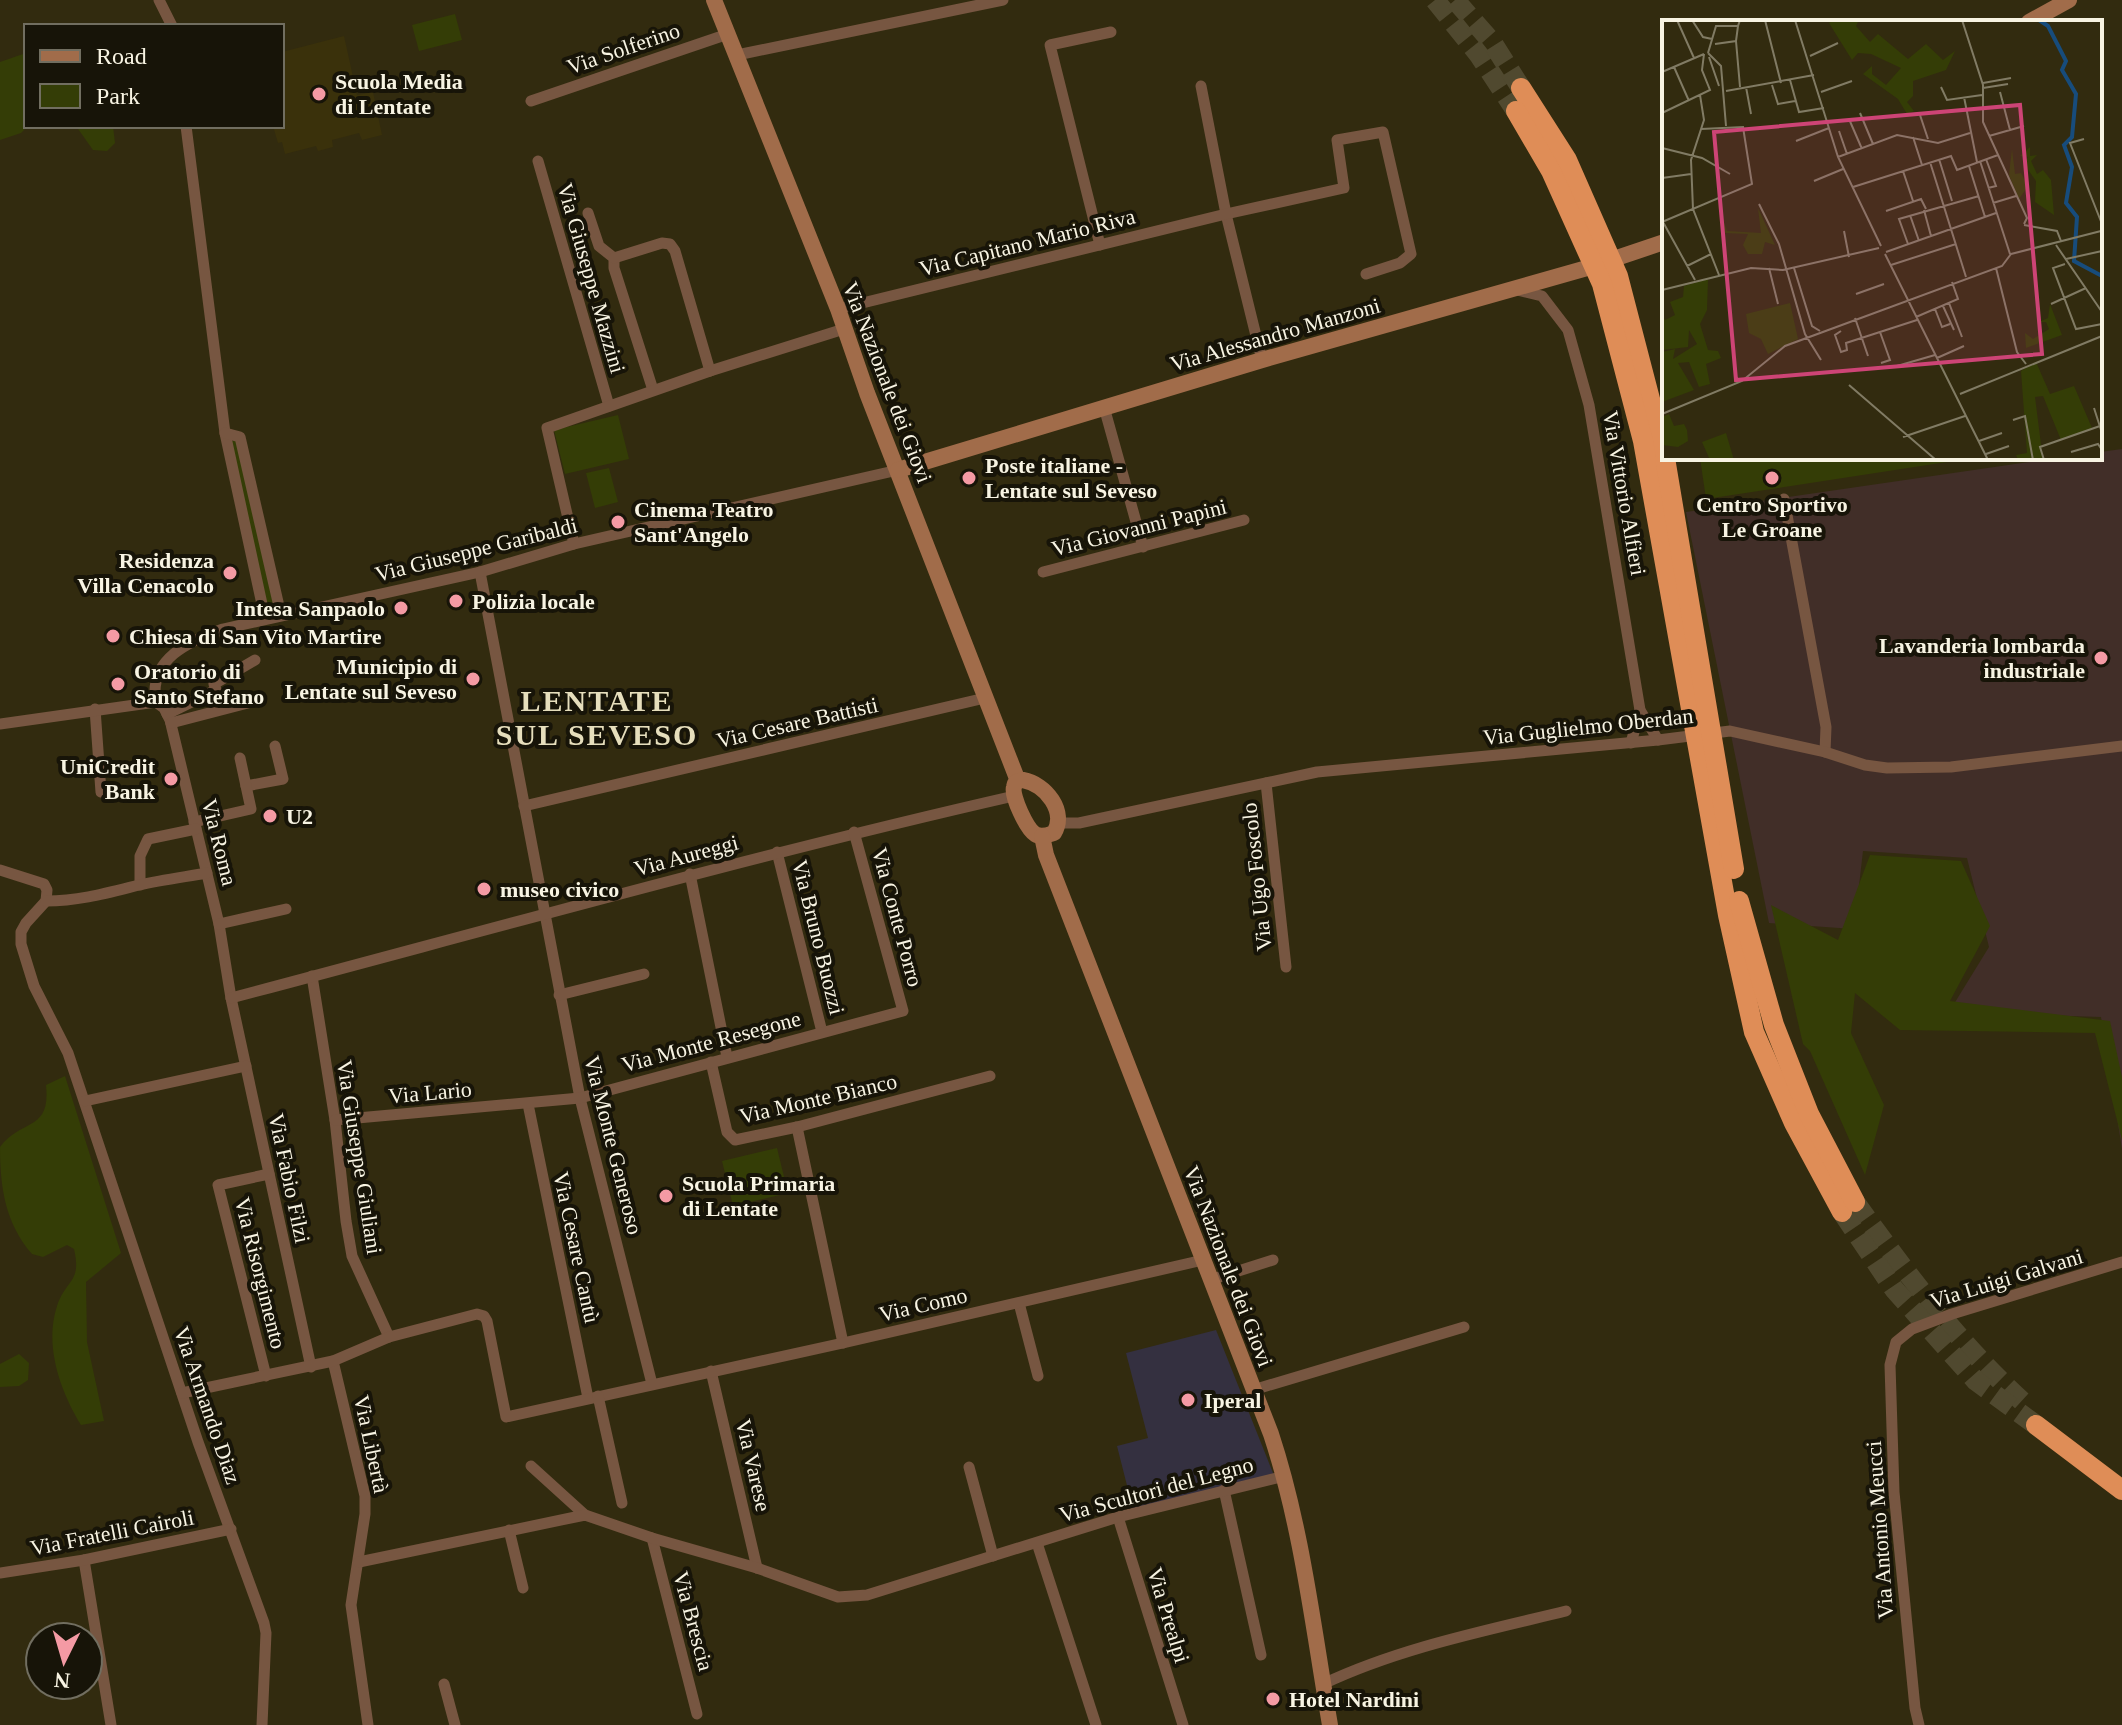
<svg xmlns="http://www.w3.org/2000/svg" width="2122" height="1725" viewBox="0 0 2122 1725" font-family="Georgia,serif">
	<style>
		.commercial { fill: #343040 }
		.industrial { fill: #412e28 }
		.built { fill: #3a310b }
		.green { fill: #343d06 }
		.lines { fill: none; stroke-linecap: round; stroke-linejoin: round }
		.highway-tunnel { stroke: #50492f; stroke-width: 20; stroke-dasharray: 20 10; stroke-linecap: butt }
		.street { stroke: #775641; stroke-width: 11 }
		.secondary { stroke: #a16c4a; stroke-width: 16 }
		.highway { stroke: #df8d57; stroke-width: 20 }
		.poi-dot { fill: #f49aa4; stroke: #171408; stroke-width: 3 }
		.labels { text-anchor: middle; stroke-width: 8; stroke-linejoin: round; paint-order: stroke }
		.street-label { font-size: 22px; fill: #f8f4e3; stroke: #171408 }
		.poi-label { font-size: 22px; font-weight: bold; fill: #f8f4e3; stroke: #171408; text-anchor: start }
		.district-label { font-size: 30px; font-weight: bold; letter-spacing: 2px; fill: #e6debc; stroke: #171408 }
		.inset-river { fill: none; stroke: #174c7c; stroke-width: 4 }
		.inset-road { fill: none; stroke: #817b64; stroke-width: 2 }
		.view { fill: #cd4476; fill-opacity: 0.15; stroke: #cd4476; stroke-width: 4 }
		.inset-edge { fill: none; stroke: #f8f4e3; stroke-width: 4 }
	</style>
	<rect width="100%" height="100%" fill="#322b0f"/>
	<polygon class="commercial" points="1216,1330 1275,1478 1134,1513 1117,1446 1148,1438 1126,1353"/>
	<polygon class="industrial" points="2122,449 2122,1149 2101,1017 1949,1012 1989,947 1967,858 1863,851 1854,929 1769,923 1686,512 2057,458 2100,458 2100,452"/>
	<polygon class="built" points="344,36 357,95 373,92 382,135 362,140 359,133 332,140 333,147 318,151 316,146 285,154 282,142 278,143 273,126 282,126 282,52"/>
	<g class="green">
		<polygon points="455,14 462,40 419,51 412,25"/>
		<polygon points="26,53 28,126 21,133 0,140 0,62"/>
		<polygon points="76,126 113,126 115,143 107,151 93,150"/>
		<polygon points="618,415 629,459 565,474 554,430"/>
		<polygon points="236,440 275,612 269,613 231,441"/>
		<polygon points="1700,458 1973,458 1706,499"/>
		<polygon points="609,468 618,502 595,508 586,473"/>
		<polygon points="1870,855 1961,861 1990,926 1950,1001 2110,1021 2122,1077 2122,1140 2095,1033 1900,1030 1855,993 1851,1033 1884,1105 1865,1175 1810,1051 1803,1044 1771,905 1838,940"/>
		<path d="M65,1076L121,1253L86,1282L87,1342L104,1421L81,1425C60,1391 44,1345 57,1306C66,1279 82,1283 74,1249L67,1245L43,1257L32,1254C5,1223 0,1187 0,1147C22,1118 51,1132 46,1085Z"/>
		<polygon points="777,1148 788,1193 733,1206 722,1161"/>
		<polygon points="19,1354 29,1363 28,1380 19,1386 0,1387 0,1364"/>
	</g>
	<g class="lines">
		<g class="highway-tunnel">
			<polyline points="1435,0 1479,55 1516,111"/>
			<polyline points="1455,0 1492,42 1521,88"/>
			<path d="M1855,1202C1906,1273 1958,1343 2023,1402"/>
			<polyline points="1842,1212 1894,1289 1976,1381 2036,1425"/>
		</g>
		<g class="street">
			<polyline points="159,0 172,26"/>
			<polyline points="737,55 1003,0"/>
			<polyline points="1201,86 1226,214 1262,360"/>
			<polyline points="531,101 728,34"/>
			<polyline points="186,126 225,433 265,618"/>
			<polyline points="538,161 609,406"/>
			<polyline points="588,213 599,246 614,258 614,268 653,390"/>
			<polyline points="1100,245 1050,45 1111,32"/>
			<polyline points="614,258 662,243 670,244 675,251 710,371"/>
			<polyline points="1517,290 1542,296 1568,330 1589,405 1640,710 1658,740"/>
			<polyline points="838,309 1226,214 1344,188 1337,140 1383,132 1411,254 1400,263 1366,274"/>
			<polyline points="1104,407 1143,547"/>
			<polyline points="225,433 240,437 281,615"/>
			<polyline points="1784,499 1826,727 1825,752"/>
			<polyline points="574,544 547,428 710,371 844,329"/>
			<polyline points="480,572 580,1098 652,1384"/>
			<polyline points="1043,572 1244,520"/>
			<path d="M156,702C148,659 189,641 223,629L480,572L574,544L898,470"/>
			<polyline points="156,702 164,708 170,720 219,924 231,998 311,1367"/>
			<polyline points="95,709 101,792"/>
			<polyline points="167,714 216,690 214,684 255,660"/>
			<polyline points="171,723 259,700"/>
			<polyline points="0,724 156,702"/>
			<polyline points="1631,743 1640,710"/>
			<polyline points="1266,783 1286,967"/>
			<polyline points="246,786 283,779 275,746"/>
			<polyline points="524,806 985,698"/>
			<polyline points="194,822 251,809 240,758"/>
			<polyline points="1058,823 1079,823 1317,772 1658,740 1730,731 1825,752 1865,765 1887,768 1951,767 2122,746"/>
			<polyline points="777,852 822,1032"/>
			<polyline points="0,870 44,884 47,890 46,901"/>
			<polyline points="690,874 727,1057"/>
			<polyline points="140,885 140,856 148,839 196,829"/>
			<polyline points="46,901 26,923 21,932 21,944 34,986 68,1053 198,1442 264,1623 266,1633 262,1725"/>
			<path d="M46,901C79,901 107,893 139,885C161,880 184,877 207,873"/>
			<polyline points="219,924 286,909"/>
			<polyline points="312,976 335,1120 346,1221 352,1256 389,1337"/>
			<polyline points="559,995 644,974"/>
			<path d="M231,998C492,929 751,856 1014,796"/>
			<polyline points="711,1062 727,1132 735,1140 797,1127 990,1076"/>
			<polyline points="85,1101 246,1066"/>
			<polyline points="528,1104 588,1398"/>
			<polyline points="335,1120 580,1098 903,1011 854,832"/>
			<polyline points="797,1127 843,1343"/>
			<polyline points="1210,1280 1273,1260"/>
			<polyline points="1019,1303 1038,1376"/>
			<polyline points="333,1361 365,1496 365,1514 351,1605 368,1725"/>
			<polyline points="711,1371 757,1568"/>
			<polyline points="266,1376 218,1185 269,1174"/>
			<polyline points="1253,1390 1464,1327"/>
			<polyline points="182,1393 333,1361 389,1337 477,1314 484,1316 487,1321 506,1417 843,1343 1203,1260"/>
			<polyline points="598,1396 622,1503"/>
			<polyline points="531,1466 585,1515"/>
			<polyline points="969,1467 993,1556"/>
			<polyline points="1224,1490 1261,1655"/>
			<polyline points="1118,1517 1183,1725"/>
			<polyline points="509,1530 523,1588"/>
			<polyline points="652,1538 697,1714"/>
			<polyline points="1037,1543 1096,1725"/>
			<polyline points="84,1560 111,1725"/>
			<polyline points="359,1562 585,1515 652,1538 757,1568 838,1597 867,1595 1118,1517 1285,1476"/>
			<polyline points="0,1573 84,1560 231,1529"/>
			<polyline points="444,1684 455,1725"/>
			<path d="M1323,1684C1399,1648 1484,1631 1566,1611"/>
			<polyline points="1919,1725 1915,1708 1894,1492 1890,1365 1896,1342 1912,1329 1952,1314 2122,1262"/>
		</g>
		<g class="secondary">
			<polyline points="714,0 838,309 867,393 1018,781"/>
			<polyline points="2029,22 2069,0"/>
			<polyline points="898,470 1262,360 1587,268 1664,242"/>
			<path d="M1023,780C1046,784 1067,812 1054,833C1048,835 1041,838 1035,834C1027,829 1011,796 1014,787C1015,781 1018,781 1023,780Z"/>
			<path d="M1042,836L1046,855L1271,1434C1302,1528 1313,1627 1330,1725"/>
		</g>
		<g class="highway">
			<polyline points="1521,88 1567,160 1618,276 1664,453"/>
			<polyline points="1516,111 1551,171 1602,284 1643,441 1728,915 1754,1032 1794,1123 1842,1212"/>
			<polyline points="1665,458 1734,869"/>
			<polyline points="1739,901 1774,1025 1809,1114 1855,1202"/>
			<polyline points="2036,1425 2122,1490"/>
		</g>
	</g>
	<g class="poi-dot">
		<circle cx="319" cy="94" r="8"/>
		<circle cx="969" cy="478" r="8"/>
		<circle cx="1772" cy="478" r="8"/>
		<circle cx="618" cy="522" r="8"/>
		<circle cx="230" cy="573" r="8"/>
		<circle cx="456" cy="601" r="8"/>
		<circle cx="401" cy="608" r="8"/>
		<circle cx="113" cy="636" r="8"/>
		<circle cx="2101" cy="658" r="8"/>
		<circle cx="473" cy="679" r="8"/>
		<circle cx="118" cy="684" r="8"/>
		<circle cx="171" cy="779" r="8"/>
		<circle cx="270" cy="816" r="8"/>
		<circle cx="484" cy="889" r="8"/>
		<circle cx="666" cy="1196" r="8"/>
		<circle cx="1188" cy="1400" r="8"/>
		<circle cx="1273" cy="1699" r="8"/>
	</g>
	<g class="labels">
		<g class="street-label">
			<text transform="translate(623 48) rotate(-19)" y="8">Via Solferino</text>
			<text transform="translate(1027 242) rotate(-14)" y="8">Via Capitano Mario Riva</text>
			<text transform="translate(592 278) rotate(74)" y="8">Via Giuseppe Mazzini</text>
			<text transform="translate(1275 334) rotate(-16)" y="8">Via Alessandro Manzoni</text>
			<text transform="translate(888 382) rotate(69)" y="8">Via Nazionale dei Giovi</text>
			<text transform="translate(1625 493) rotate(80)" y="8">Via Vittorio Alfieri</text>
			<text transform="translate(1139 527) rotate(-14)" y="8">Via Giovanni Papini</text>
			<text transform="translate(476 549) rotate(-14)" y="8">Via Giuseppe Garibaldi</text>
			<text transform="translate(797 722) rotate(-13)" y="8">Via Cesare Battisti</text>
			<text transform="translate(1588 726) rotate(-6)" y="8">Via Guglielmo Oberdan</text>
			<text transform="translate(220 842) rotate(76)" y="8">Via Roma</text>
			<text transform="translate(686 855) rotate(-15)" y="8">Via Aureggi</text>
			<text transform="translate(1256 877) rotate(-96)" y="8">Via Ugo Foscolo</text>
			<text transform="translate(898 917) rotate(75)" y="8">Via Conte Porro</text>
			<text transform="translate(819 937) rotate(76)" y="8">Via Bruno Buozzi</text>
			<text transform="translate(711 1041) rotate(-15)" y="8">Via Monte Resegone</text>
			<text transform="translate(430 1092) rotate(-5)" y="8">Via Lario</text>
			<text transform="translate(818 1098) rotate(-13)" y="8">Via Monte Bianco</text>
			<text transform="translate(614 1145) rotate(76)" y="8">Via Monte Generoso</text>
			<text transform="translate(360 1157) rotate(81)" y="8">Via Giuseppe Giuliani</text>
			<text transform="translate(290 1178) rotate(78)" y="8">Via Fabio Filzi</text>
			<text transform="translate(577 1247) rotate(78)" y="8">Via Cesare Cantù</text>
			<text transform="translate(1229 1266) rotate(69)" y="8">Via Nazionale dei Giovi</text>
			<text transform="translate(261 1273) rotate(76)" y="8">Via Risorgimento</text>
			<text transform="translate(2006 1278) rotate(-17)" y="8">Via Luigi Galvani</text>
			<text transform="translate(923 1304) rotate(-13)" y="8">Via Como</text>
			<text transform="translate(208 1405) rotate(71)" y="8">Via Armando Diaz</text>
			<text transform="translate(372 1444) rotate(78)" y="8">Via Libertà</text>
			<text transform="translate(754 1465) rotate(77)" y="8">Via Varese</text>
			<text transform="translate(1156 1489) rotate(-15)" y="8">Via Scultori del Legno</text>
			<text transform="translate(1879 1530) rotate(-94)" y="8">Via Antonio Meucci</text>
			<text transform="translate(112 1532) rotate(-11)" y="8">Via Fratelli Cairoli</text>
			<text transform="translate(1169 1615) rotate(73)" y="8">Via Prealpi</text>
			<text transform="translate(694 1621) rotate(75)" y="8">Via Brescia</text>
		</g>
		<g class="poi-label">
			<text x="335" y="89">Scuola Media<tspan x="335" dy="25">di Lentate</tspan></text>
			<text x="985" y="473">Poste italiane -<tspan x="985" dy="25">Lentate sul Seveso</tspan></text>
			<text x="1772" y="512" text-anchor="middle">Centro Sportivo<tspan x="1772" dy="25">Le Groane</tspan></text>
			<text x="634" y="517">Cinema Teatro<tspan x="634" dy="25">Sant'Angelo</tspan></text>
			<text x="214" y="568" text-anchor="end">Residenza<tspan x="214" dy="25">Villa Cenacolo</tspan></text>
			<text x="472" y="609">Polizia locale</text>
			<text x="385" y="616" text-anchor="end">Intesa Sanpaolo</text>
			<text x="129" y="644">Chiesa di San Vito Martire</text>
			<text x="2085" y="653" text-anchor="end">Lavanderia lombarda<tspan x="2085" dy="25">industriale</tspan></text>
			<text x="457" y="674" text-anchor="end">Municipio di<tspan x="457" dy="25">Lentate sul Seveso</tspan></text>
			<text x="134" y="679">Oratorio di<tspan x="134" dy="25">Santo Stefano</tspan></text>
			<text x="155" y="774" text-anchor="end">UniCredit<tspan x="155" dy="25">Bank</tspan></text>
			<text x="286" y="824">U2</text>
			<text x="500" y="897">museo civico</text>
			<text x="682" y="1191">Scuola Primaria<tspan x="682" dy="25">di Lentate</tspan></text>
			<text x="1204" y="1408">Iperal</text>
			<text x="1289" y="1707">Hotel Nardini</text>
		</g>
		<g class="district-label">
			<text x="597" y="711">LENTATE<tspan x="597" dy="34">SUL SEVESO</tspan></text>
		</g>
	</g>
	<g transform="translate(1662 20)">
		<rect width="440" height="440" fill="#322b0f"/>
		<path d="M171,0H197L194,6L208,22L216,14L246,39L264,24L281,40L293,31L284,50L251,61V76L245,82L252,91L245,94L236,79L201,54L210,46V54L224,65L239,48L209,34L196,33L190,40L167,3ZM368,127V136L375,135L369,141L375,154L381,150L389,160L392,195L373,182L374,161L362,144L366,137L358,136ZM350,129L353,154L359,153L366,166L357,179L347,155ZM55,182L65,211L99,213L96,188L113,225L103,222L100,234H86L81,225L86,214L63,213ZM46,259L45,290L38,304L46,330L56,331L59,338L44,344L48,364L37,367L27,342L16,343L32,370L0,382V332L13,329L11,339L35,324L27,310L26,327L0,330V295L3,300L13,295L8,282L21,277L22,266ZM128,283L136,319L106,334L99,319L87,313L84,294ZM388,284L400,315L364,328L363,313L371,319L387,309L384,302H377L386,298ZM374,342L388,374L412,366L430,408L399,420L381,376L373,377L381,440H356L354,435L365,433L359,351ZM7,394L12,406L22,404L25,410L26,421L16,427L0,425V397ZM64,413L72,440H48L40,422Z" fill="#343d06"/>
		<path class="inset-river" d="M377,0L386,6L404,41L400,50L414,74L410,117L402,125L410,147L404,183L415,197L412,241L440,256"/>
		<path class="inset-road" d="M15,0L32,38M30,0L41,17L50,19M103,0L119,63M133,0L176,137L219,226M300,0L321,65V102L365,198L362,204M74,21L78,67M53,24L74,21L76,6M46,33L59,46L64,106M46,33L54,6H76L78,0M148,36L176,23M47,37L57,66M12,47L27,81M0,52L42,34M128,60L137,92L162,88M321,63L349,58M110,65L116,84L133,81M84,67L89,94M279,67L285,80L320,75M321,68L346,64M64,71L152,55M159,72L190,61M338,72L348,110M38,75L42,100L29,140L31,189L57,255M302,77L315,142M0,93L48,70L40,50L42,34M198,93L211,124M258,95L266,119M187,99L200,129M177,111L185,134M327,116L362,106M251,117L260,145M422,119L408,123L440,204M134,121L167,108M0,128L40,138L68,154M176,137L235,115L276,123L308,113M277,139L290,181M324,139L334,166L326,168M318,141L348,234M268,142L304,257M307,146L323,197M241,151L251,181M0,158L29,154M152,161L181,149M191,167L289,136L295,150L336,135M331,183L354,176M97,184L117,224L143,314L159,340M262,190L269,216M224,191L259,179L264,189M248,195L257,221M0,202L90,164L81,107L39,109M1,202L33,260M362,205L395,211L399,221M182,211L187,237M246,224L237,199L317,176M394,225L440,292M224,232L334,193M223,234L326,440M349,234L439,211M404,239L440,231M403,244L391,248L414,309L440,304M229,245L294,224M25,246L49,234M107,248L116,284M132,248L150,306L158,311M334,248L355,332L364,344M0,270L89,248L121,250L217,228M194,274L222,264M287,283L300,317M389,284L424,268M281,286L292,310M273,289L280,307L288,304M254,297L296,279L290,262M193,298L206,336M179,311L173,315L179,332L185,330L184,323L255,300M218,312L228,340L219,343M275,338L302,326M235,346L273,335M187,365L274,440M298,374L440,316M432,388L440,413M0,394L80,361L123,326L340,246L349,234M351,400L363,396L371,440M241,417L303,396M317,421L340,413M409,432L436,424L440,430M324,434L347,426M382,440L378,427L438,406"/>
		<path class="view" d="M358,85L380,334L74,360L52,112Z"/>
		<rect width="440" height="440" class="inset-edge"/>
	</g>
	<rect x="24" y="24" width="260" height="104" fill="#171408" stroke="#716e60" stroke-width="2"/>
	<rect x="40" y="50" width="40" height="12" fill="#a16c4a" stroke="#716e60" stroke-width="2"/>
	<text x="96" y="64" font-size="24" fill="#f8f4e3">Road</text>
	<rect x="40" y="84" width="40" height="24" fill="#343d06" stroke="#716e60" stroke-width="2"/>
	<text x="96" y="104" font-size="24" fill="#f8f4e3">Park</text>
	<g transform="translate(64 1661) rotate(185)"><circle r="38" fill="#171408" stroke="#716e60" stroke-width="2"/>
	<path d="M0-6L14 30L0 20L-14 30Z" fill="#f49aa4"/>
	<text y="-12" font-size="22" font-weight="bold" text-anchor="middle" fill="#f8f4e3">N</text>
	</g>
</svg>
